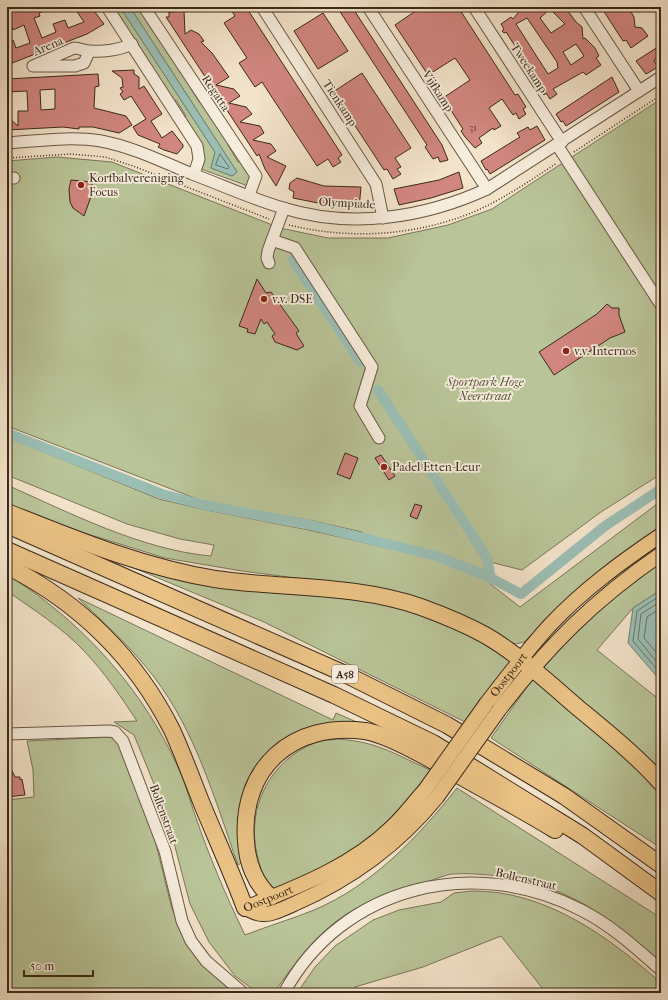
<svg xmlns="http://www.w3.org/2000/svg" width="668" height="1000" viewBox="0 0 668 1000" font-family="'IM FELL French Canon',serif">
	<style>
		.green { fill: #b9c498; stroke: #7a7658 }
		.water { fill: #9bbeb4; stroke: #748276 }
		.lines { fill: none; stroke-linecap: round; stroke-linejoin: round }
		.shore { stroke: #6a7466; stroke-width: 1 }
		.canal { stroke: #9bbeb4; stroke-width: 10 }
		.building { fill: #d1867f; stroke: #3a2919; fill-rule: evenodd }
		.minor-casing { stroke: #685845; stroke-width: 13 }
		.major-casing { stroke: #3a2919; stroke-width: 16 }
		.highway-casing { stroke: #3a2919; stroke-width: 18 }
		.path { stroke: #3a2919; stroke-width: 1.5; stroke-dasharray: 1 2; stroke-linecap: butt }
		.minor { stroke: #f7eddd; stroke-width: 11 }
		.major { stroke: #eac285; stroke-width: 14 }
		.highway { stroke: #eac285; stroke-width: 16 }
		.major-bridge-casing { stroke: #3a2919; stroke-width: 16; stroke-linecap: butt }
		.major-bridge { stroke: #eac285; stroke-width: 14 }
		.poi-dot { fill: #8f2418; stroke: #f7eddd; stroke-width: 1.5 }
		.labels { text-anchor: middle; stroke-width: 3.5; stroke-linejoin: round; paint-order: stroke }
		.number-label { font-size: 10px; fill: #604032 }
		.shield { fill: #f7eddd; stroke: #736454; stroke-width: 1 }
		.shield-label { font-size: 11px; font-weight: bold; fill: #3a2919 }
		.street-label { font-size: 12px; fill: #3a2919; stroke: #f7eddd }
		.poi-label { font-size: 12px; fill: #3a2919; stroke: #f7eddd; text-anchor: start }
		.park-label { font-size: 12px; font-style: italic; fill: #5a5039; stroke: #f7eddd }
	</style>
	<rect width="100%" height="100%" fill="#f3e3ca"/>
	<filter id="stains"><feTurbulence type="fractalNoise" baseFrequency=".005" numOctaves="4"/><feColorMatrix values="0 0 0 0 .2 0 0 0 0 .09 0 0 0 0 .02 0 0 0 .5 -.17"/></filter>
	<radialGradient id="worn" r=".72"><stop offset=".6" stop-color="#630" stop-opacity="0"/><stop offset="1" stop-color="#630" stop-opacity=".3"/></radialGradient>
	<g class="green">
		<polygon points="110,7 120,7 215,152 211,168 232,176 237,172 130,7 138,7 193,85 190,87 200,103 203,101 230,144 228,145 238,162 242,160 251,175 248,186 201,169 183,118 186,116 176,100 172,102"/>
		<polygon points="661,99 661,474 601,512 522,570 486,561 486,574 483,575 446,557 361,537 362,532 309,520 205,502 7,426 7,161 57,157 112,162 280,228 328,238 388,238 448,225 492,209"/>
		<path d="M7,437L159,499L206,510L309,530L444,561L484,579L520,607L661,501V527C610,559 568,601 524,642L516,644L357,586L242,571L165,558L65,527L7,504V485C70,513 142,550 211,556L214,545L180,539L127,524L7,475Z"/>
		<polygon points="81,546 121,559 370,597 467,632 513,662 469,724 264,622"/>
		<polygon points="661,560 661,590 633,608 597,650 661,701 661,770 644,754 547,677 544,666 592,613"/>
		<path d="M7,574C21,584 36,593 49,604C105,648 152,707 180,772C186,785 190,801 195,815C209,856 226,896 245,935C268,926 292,919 314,910C373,885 418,837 457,788L661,918V963C628,933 593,904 551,889C524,878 481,872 452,874C445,875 436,879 429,881C401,889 370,899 345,915C316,934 293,965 274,993H258L235,976L209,942L190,904L167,816L139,747L134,735L114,722L137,721C121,697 105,673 85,652C63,628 34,610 7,591Z"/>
		<path d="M78,598L333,720L336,713L377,731L338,725L263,765L245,861L238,865C215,800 196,732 154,677C132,648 104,623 78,598Z"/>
		<polygon points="534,677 661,789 661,848 491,738"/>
		<polygon points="111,737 118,743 124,756 152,828 171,905 180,931 192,948 238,993 13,993 7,971 7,800 34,797 33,770 27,741"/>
		<path d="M338,739C381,742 397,756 435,772C405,813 364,848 320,873C306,880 289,884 274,889C263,881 260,867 257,854C246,808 270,761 314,743C322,740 331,740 338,739Z"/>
		<path d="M472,891C545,890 609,937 661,983V993H546L501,936L423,967L355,987L359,993H297L315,967L335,946L373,920L399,910L441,902L454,893Z"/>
	</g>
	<g class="water">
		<polygon points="120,7 130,7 237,172 232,176 211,168 215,152"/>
		<polygon points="661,590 661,676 659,679 628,643 633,608"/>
	</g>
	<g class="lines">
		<g class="shore">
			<polygon points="220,154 229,167 228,169 216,165"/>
			<polyline points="661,595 637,611 633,641 661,674"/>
			<polyline points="661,601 641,614 638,639 661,667"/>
			<polyline points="661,608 647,617 644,638 661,658"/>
		</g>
		<g class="canal">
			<polyline points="293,260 360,362"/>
			<polyline points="378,390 487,558 491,579"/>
			<polyline points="7,433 162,494 204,505 311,525 436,556 487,576 521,594 605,526 661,489"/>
		</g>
	</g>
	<g class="building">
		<polygon points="15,7 54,7 39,13 40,16 34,18 42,38 56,32 53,24 65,20 68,28 84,22 74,7 91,7 104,24 87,34 7,65 7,42 13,40 16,48 30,43 24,25 13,30 10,22 7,23 7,10"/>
		<polygon points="229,7 246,7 342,155 338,158 341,162 333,167 328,159 317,166 262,82 255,87 239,63 247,58 224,23 235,16"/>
		<polygon points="337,7 352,7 442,145 448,160 440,162 438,157 433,159 425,147 427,145"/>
		<polygon points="426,7 458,7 515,95 518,94 526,107 523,109 526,114 519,119 516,113 513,115 502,99 489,108 501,126 494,130 493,128 479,138 482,143 475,148 465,137 461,131 463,129 443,98 470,80 460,65 455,58 428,75 395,25 420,8 421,10"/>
		<path d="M523,7H565L576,22L582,27L583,39L585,38L595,48L599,56L596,58L601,65L586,75L583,72L553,89L557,94L550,99L546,93L544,95L536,82L538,81L521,55L506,32L504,33L502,31L504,29L501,24L511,17L513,19ZM550,9L565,24L551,33L540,18ZM527,18L557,62L558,68L548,74L516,24ZM576,44L584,56L571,65L563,52Z"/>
		<polygon points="601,7 628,7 634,17 635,27 642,28 648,36 631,48 626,40 623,41"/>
		<polygon points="184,11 185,34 191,30 199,34 204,41 201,42 212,53 229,77 216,85 234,89 240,96 229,103 246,107 252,114 240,122 260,126 264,133 253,140 271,144 276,151 267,157 286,166 276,186 265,169 259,154 257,156 166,17 169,17 169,12"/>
		<polygon points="323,13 348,51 318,69 294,31"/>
		<polygon points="661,45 661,55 655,59 654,61 658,67 646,74 636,61"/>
		<polygon points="134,70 134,74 139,77 139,89 144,86 162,114 151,121 162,138 172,131 183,145 183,147 177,154 164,150 158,147 160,144 138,135 133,127 146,119 131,96 124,100 120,94 123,92 120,88 123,87 122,78 112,71"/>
		<polygon points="362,73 411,148 395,158 401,167 397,169 401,174 393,179 387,169 384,170 333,92"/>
		<path d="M98,74L99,86L95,87L94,108L126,116L132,125L119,133L93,127H79V129L63,127L7,130V116L18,126V111H28L27,91L7,92V79ZM55,89V109L41,110L40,90Z"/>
		<polygon points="612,77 619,92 566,126 563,121 561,122 556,114"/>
		<polygon points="537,126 545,140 490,174 487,169 486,170 481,161 520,137 517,133 528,127 530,130"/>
		<polygon points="459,172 463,188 431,198 399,205 394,189 439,180"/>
		<polygon points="297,178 324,186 361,187 359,208 338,207 293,198 294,192 289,189 290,183"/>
		<polygon points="71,180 92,182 92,186 93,186 92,194 84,216 73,208 70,202 69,189"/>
		<polygon points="257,279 266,293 271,292 299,331 296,333 297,335 304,346 297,350 275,342 272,336 275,334 267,322 264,324 261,319 255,334 247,332 248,329 239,326"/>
		<polygon points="607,304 612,308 619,308 619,315 625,332 610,338 554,375 539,352 597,314"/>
		<polygon points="345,453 358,458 350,479 337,474"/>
		<polygon points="381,455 395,476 389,480 375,458"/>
		<polygon points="415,504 422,506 417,519 410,516"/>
		<polygon points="7,760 15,777 20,777 20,780 22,779 25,795 7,797"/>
	</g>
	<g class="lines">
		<g class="minor-casing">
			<g id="minor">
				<polyline points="107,7 197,146 199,159 194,174"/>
				<polyline points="144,7 256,176 249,195"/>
				<polyline points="262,7 376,184 383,218"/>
				<polyline points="368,7 487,189"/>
				<polyline points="474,7 562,142"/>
				<polyline points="584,7 639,91"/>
				<path d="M89,52L84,63L75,66H33L74,48C80,48 84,51 90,51C103,52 120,50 132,44"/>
				<path d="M7,143C38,141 70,136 101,141C133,147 163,162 192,174C222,185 252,199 283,208C351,229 424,218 487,189L661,77"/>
				<polyline points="557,145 661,305"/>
				<polyline points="7,178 14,178"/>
				<polyline points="272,240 295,248 372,367 360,406 379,438"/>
				<polyline points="269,263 267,258 268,251 284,208"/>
				<polyline points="7,734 109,731 115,732 123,741 165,851 182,921 191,941 206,961 243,993"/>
				<path d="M284,993C342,885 475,855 581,910C611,925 636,948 661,970"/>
			</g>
		</g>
		<g class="major-casing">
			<g id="major">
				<path id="s1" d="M486,704C507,677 527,650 550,625C583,590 621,562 661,535"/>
				<path d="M499,710C548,646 594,600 661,554"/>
				<path d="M245,908C250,910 256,914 262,914C272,915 284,908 294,904C349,880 399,844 437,797"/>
				<path id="s2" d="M245,908C297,887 351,867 392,827C404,816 414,802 425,790"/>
			</g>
		</g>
		<g class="highway-casing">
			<g id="highway">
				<path d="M7,512C75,539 142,567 215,579C284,589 355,584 421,607C443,615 465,624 485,635C518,654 548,682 577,707C606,731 636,755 661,783"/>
				<polyline points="7,525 343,673 447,725 564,796 661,865"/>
				<polyline points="7,550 334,695 433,743 583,836 661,893"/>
				<path d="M7,566C80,603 135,657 172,730C183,754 192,779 202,804C216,838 232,873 245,908"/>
				<path d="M271,897C255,884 247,862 246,841C240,768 293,721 365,731C389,735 425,756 447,769C483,789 519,808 555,830"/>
			</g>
		</g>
		<g class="path">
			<polyline points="574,152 661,95"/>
			<polyline points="7,158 71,154 105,157 133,166 269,219"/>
			<path d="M289,225C351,240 417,236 476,211C505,198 531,180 557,163"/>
		</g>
		<use href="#minor" class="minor"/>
		<use href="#major" class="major"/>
		<use href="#highway" class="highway"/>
		<g class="major-bridge-casing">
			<g id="major-bridge">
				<polyline points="425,790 486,704"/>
				<polyline points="437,797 499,710"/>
			</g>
		</g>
		<use href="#major-bridge" class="major-bridge"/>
	</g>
	<g class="poi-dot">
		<circle cx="81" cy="185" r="4"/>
		<circle cx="264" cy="299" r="4"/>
		<circle cx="566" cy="351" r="4"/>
		<circle cx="384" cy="467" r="4"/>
	</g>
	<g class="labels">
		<g class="number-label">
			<text x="473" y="131">31</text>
		</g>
		<rect class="shield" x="332" y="665" width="26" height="18" rx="3"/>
		<g class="shield-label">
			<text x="345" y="678">A58</text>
		</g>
		<g class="street-label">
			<text transform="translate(48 46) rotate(-23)" y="4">Arena</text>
			<text transform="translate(529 68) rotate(57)" y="4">Tweekamp</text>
			<text transform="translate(438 91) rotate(57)" y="4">Vijfkamp</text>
			<text transform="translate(216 93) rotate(57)" y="4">Regatta</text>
			<text transform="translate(340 103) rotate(57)" y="4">Tienkamp</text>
			<text transform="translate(347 203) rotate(3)" y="4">Olympiade</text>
			<text dy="4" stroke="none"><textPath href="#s1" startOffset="37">Oostpoort</textPath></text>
			<text transform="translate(164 814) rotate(70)" y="4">Bollenstraat</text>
			<text transform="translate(526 879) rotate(13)" y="4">Bollenstraat</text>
			<text dy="4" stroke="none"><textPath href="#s2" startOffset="25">Oostpoort</textPath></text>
		</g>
		<g class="poi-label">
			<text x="89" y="182">Korfbalvereniging<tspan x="89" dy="14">Focus</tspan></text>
			<text x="272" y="303">v.v. DSE</text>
			<text x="574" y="355">v.v. Internos</text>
			<text x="392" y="471">Padel Etten-Leur</text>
		</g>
		<g class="park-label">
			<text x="485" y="386">Sportpark Hoge<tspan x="485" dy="14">Neerstraat</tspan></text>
		</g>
	</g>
	<rect width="668" height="1000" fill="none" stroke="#f3e3ca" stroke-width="24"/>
	<rect x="8" y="8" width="652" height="984" fill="none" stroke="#3a2919" stroke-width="2"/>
	<rect x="12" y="12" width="644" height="976" fill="none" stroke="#3a2919"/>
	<path d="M24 970v6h69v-6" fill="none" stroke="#3a2919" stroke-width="2"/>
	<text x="30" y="970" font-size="12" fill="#3a2919" stroke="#f7eddd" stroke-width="3" paint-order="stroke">50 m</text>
	<rect width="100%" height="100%" filter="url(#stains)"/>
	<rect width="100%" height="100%" fill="url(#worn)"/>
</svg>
